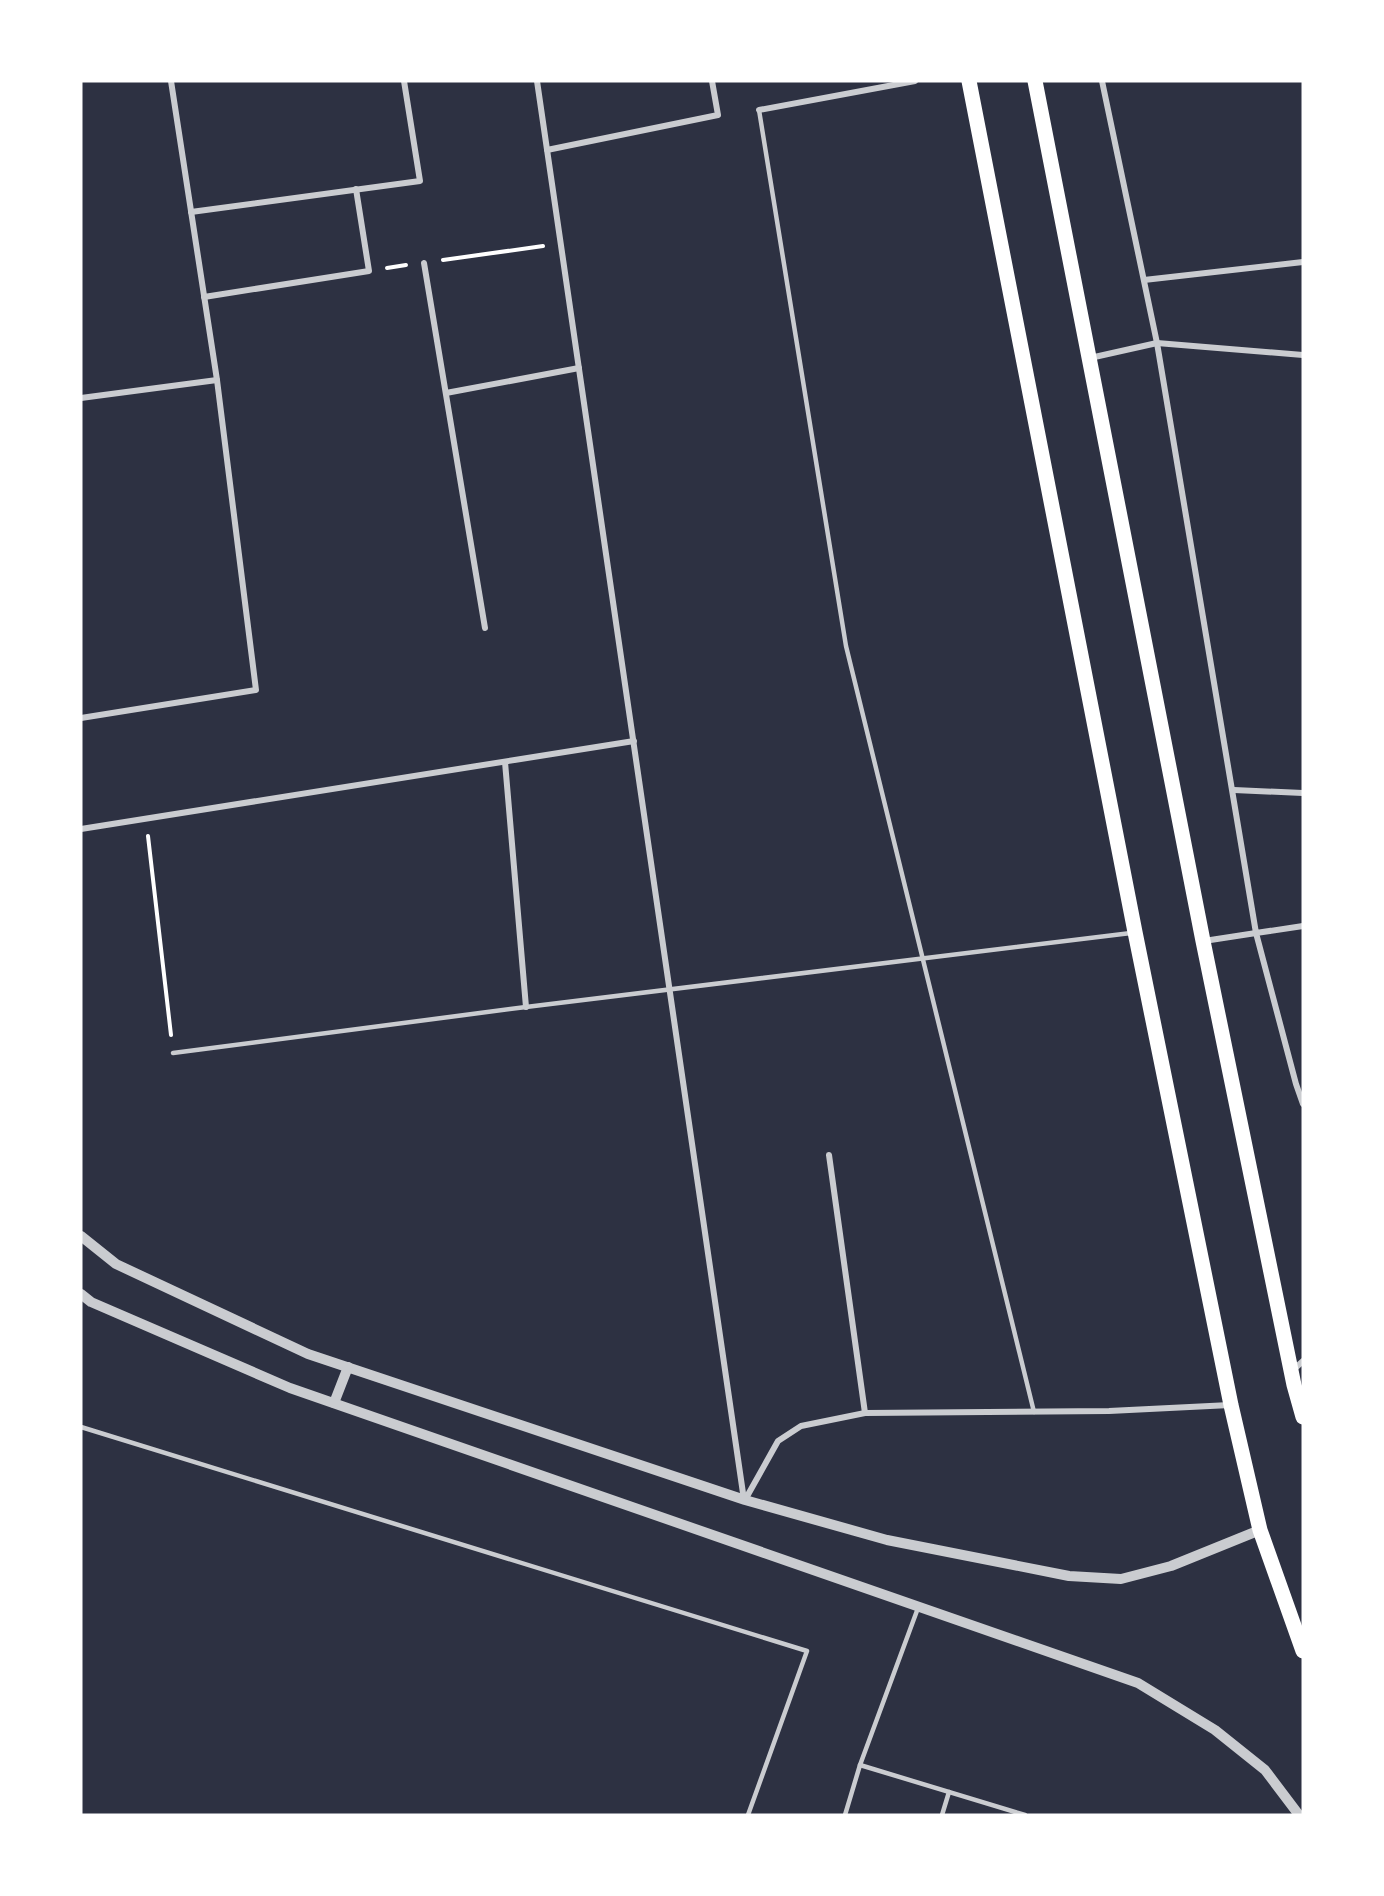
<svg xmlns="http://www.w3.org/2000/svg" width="1384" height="1896" viewBox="0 0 1384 1896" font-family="Signika,sans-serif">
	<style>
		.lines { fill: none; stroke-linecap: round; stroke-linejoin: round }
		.path { stroke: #fff; stroke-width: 4 }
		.service { stroke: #caccd0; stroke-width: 4.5 }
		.minor { stroke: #caccd0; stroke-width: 6 }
		.tertiary { stroke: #caccd0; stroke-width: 10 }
		.primary { stroke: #fff; stroke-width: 15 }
	</style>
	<rect width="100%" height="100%" fill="#2d3142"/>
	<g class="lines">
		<g class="path">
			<polyline points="443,260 543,246"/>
			<polyline points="387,268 406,265"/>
			<polyline points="148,836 171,1035"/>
		</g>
		<g class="service">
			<polyline points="759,110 846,646 1034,1412"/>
			<polyline points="173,1053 526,1007 1131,933"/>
			<polyline points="81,1427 807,1651 748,1815"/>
			<polyline points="860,1765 1025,1815"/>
			<polyline points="845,1815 860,1765 918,1608"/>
			<polyline points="942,1815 949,1792"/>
		</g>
		<g class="minor">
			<polyline points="537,81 744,1500"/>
			<polyline points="1102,81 1157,343 1256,933 1303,926"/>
			<polyline points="759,110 915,81"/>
			<polyline points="547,150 718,115 712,81"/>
			<polyline points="191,212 420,181 404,81"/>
			<polyline points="424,263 485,628"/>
			<polyline points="1144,280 1303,262"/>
			<polyline points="204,297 369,271 356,189"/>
			<polyline points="1090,358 1157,343 1303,355"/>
			<polyline points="446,393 579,368"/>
			<polyline points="81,398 217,380"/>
			<polyline points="81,718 256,690 217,380 171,81"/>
			<polyline points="505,762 526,1007"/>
			<polyline points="1234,790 1303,793"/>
			<polyline points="81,829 634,741"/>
			<polyline points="1204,941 1256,933 1296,1084 1303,1104"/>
			<polyline points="829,1155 865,1413"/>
			<polyline points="1292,1371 1303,1361"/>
			<polyline points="745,1500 778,1441 801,1426 865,1413 1109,1411 1230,1405"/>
		</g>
		<g class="tertiary">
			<polyline points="81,1236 116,1264 308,1354 745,1500 887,1540 1069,1576 1121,1579 1171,1566 1260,1530"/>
			<polyline points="81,1294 91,1302 290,1388 1138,1683 1215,1730 1265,1770 1299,1815"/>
			<polyline points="334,1403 348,1367"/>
		</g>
		<g class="primary">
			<polyline points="969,81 1135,932 1231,1405 1260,1530 1303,1651"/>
			<polyline points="1035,81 1203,941 1294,1385 1303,1417"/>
		</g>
	</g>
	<rect width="1384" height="1896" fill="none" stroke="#ffffff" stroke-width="165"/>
</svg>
